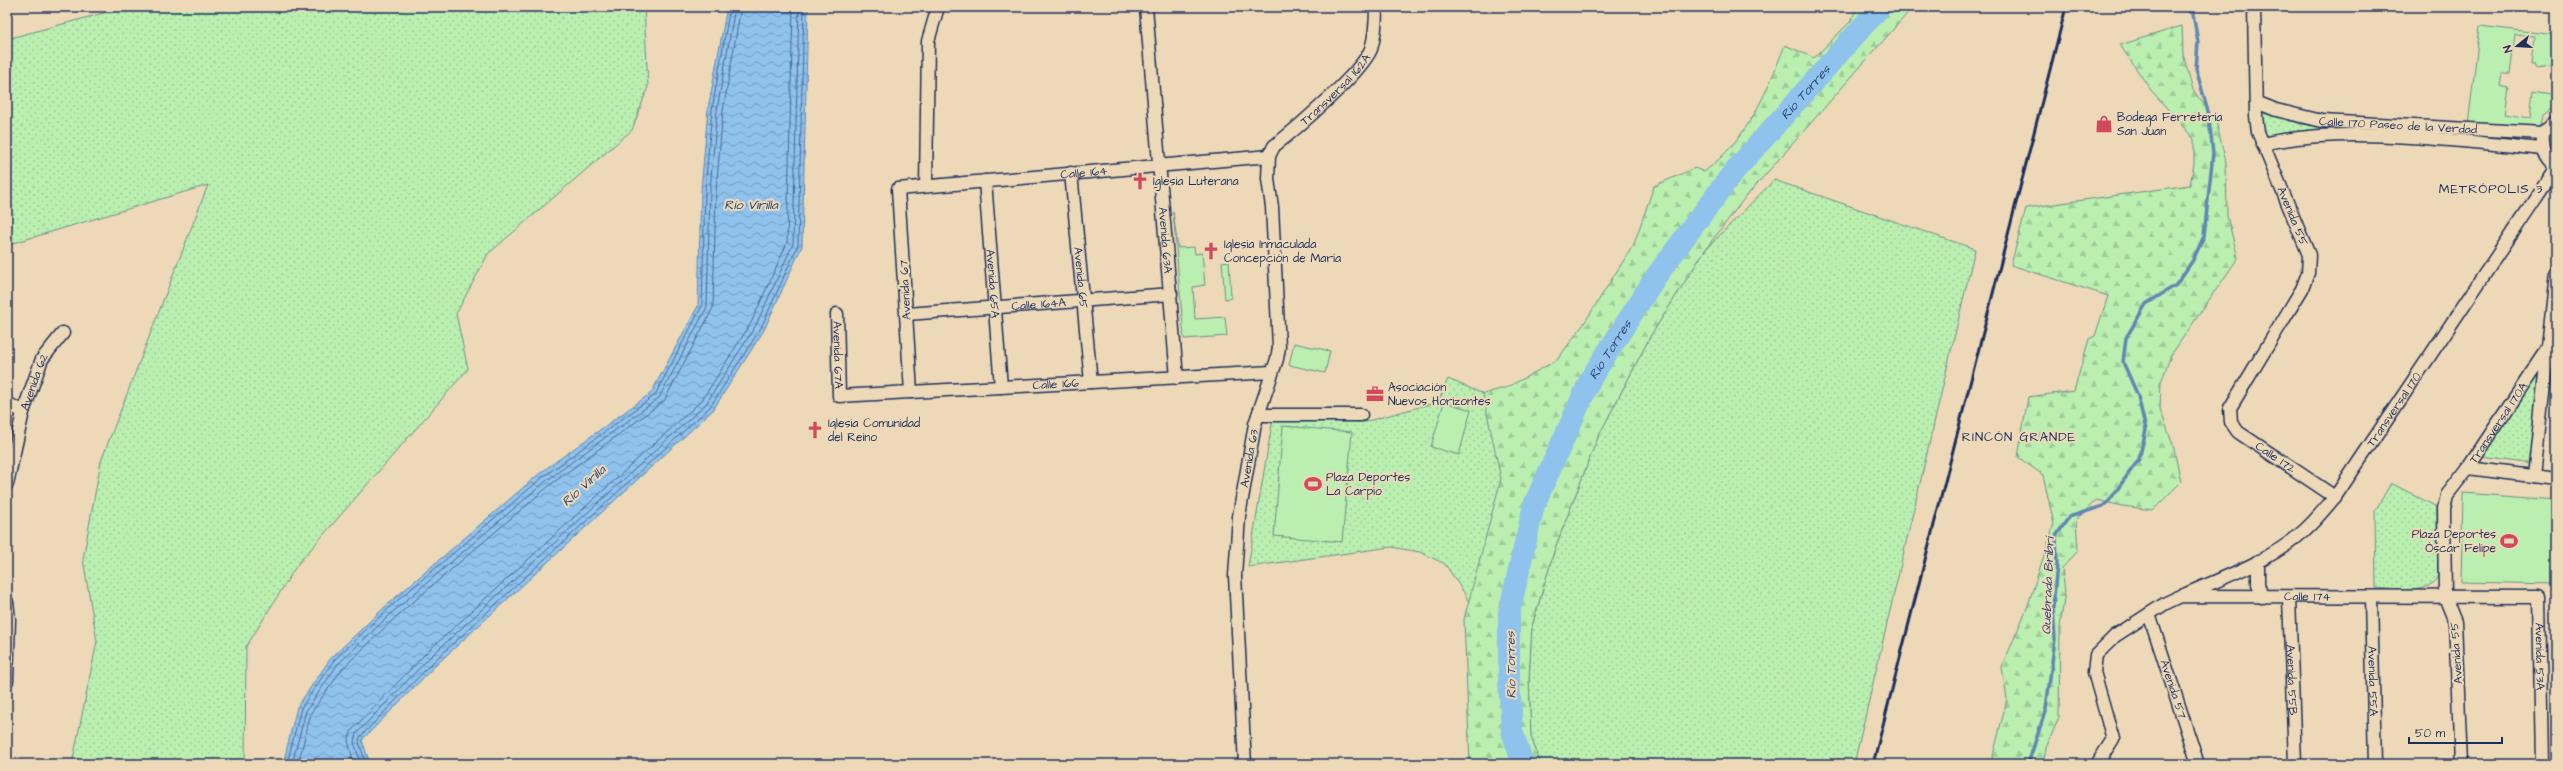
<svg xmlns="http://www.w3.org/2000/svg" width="2563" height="771" viewBox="0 0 2563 771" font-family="'Architects Daughter',sans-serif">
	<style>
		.grass { fill: url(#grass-dots); stroke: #6a8f87 }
		.forest { fill: url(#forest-firs); stroke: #6a8f87 }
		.garden { fill: #baefb0; stroke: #6a8f87 }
		.water { fill: url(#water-waves); stroke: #6187b3 }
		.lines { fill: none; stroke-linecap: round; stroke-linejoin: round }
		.shore { stroke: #496a97; stroke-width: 1 }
		.stream { stroke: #6187b3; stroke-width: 3.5 }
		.river { stroke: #8fc2ec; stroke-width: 22 }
		.street-casing { stroke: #1b2f5e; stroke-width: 15 }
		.street { stroke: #edd9b7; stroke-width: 12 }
		.rail { stroke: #1b2f5e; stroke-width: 3 }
		.labels { text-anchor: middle; stroke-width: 4; stroke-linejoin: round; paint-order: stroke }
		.street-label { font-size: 12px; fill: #1b2f5e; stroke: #edd9b7 }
		.poi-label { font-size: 12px; fill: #1b2f5e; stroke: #edd9b7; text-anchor: start }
		.water-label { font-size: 13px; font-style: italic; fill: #2c4573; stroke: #edd9b7 }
		.neighbourhood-label { font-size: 13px; letter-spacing: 1px; fill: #1b2f5e; stroke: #edd9b7 }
	</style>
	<defs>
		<pattern id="grass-dots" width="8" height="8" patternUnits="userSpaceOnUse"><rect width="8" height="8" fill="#baefb0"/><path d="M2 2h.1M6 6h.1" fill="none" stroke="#9fcd9a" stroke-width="1.8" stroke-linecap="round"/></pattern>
		<pattern id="forest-firs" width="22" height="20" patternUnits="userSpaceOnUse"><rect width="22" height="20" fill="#baefb0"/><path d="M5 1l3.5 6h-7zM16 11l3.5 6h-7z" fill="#9fcd9a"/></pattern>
		<pattern id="water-waves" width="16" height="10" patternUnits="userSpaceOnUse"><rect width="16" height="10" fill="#8fc2ec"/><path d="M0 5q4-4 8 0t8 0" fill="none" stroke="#749ec2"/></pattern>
	</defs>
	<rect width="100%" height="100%" fill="#edd9b7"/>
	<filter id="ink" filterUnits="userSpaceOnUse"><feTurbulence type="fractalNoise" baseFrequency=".025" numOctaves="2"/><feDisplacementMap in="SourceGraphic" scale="8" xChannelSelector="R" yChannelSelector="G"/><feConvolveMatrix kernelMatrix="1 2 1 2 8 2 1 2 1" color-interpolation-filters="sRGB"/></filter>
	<g filter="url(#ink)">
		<g class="grass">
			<polygon points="126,7 644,7 648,87 632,130 488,254 456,314 468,369 297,565 246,647 245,764 72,764 97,641 83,559 101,461 208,185 7,245 7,39"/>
			<polygon points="2261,108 2300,124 2336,127 2337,132 2264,141"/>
			<polygon points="1774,180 1975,249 1854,764 1541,764 1531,737 1529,679 1532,626 1555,548 1598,437 1651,335 1705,250"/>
			<polygon points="2543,364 2531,464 2482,457"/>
			<polygon points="1448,379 1548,421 1477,619 1465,594 1445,564 1420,552 1391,547 1248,567 1273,418 1364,422 1438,402"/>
			<path d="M2391,483L2437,507L2438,576C2427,597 2396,589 2376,588L2375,511Z"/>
		</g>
		<g class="forest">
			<path d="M1857,7H1913L1743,200L1705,250L1651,335L1598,437L1555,548L1532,626L1529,679L1531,737L1541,764H1470L1464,619L1501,479L1483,394L1508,387L1557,360L1583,325L1634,244L1654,186L1695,168L1704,172C1749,137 1765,96 1785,45L1814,58L1851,21Z"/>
			<polygon points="2182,26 2183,54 2193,90 2216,121 2226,162 2227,216 2238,258 2171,355 2161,382 2160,409 2173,445 2181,482 2153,510 2122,506 2096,500 2076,520 2078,551 2062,568 2065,592 2060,627 2059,717 2046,748 2043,764 1991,764 2007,699 2002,667 2027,608 2054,524 2043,475 2018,457 2028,397 2074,391 2089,339 2095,336 2108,296 2011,265 2026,208 2190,185 2194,164 2194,139 2150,89 2120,45"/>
		</g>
		<g class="garden">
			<polygon points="2480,26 2556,35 2556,65 2535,68 2535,65 2531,65 2534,36 2515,35 2510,74 2502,74 2500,86 2509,88 2505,114 2530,118 2533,91 2556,95 2556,105 2543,114 2540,130 2468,125"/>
			<polygon points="1173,212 1178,248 1194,247 1195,254 1202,253 1205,285 1193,287 1195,319 1225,317 1227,336 1184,339"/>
			<polygon points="1229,261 1231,298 1225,299 1222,262"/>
			<polygon points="1294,343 1330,351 1325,373 1289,365"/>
			<polygon points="1444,402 1471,410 1459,455 1431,447"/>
			<polygon points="1283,426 1352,432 1342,542 1274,536"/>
			<polygon points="2463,493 2556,500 2556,584 2461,582"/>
		</g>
		<polygon class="water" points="727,7 808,7 802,246 764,330 713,410 436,665 362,740 370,764 283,764 297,707 331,658 389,603 540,473 651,393 698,306 701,190 708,109"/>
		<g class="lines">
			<g class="shore">
				<polyline points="287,764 301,708 334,660 391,606 543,477 655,395 702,306 705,190 712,110 730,7"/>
				<polyline points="292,764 306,711 338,664 395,610 546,481 659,398 707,307 710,190 717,110 735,7"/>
				<polyline points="298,764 311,713 343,668 399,614 550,485 664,401 713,308 716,191 723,111 741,7"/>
				<polyline points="354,764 348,741 352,730 425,654 702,400 751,323 787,243 793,7"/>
				<polyline points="361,764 354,742 356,734 429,658 706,404 756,325 793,244 799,7"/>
				<polyline points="366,764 359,742 360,737 433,662 710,407 761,328 798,245 804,7"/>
			</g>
			<polyline class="stream" points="2028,764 2046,709 2055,639 2053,607 2057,564 2056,536 2069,517 2103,506 2109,501 2139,459 2146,430 2138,396 2123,362 2126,338 2146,304 2176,285 2193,260 2204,236 2213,153 2208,111 2196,69 2198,42 2193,14 2185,7"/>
			<path class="river" id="s1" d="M1523,764L1512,731L1509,679V613L1534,505L1591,378L1657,275L1731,175L1880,7"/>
			<g class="street-casing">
				<g id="street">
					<path id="s2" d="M1146,7L1177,378"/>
					<path id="s3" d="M2254,7L2256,116L2258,132L2309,255L2308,273L2302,289L2230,408L2231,422L2238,432L2335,497"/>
					<path id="s4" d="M2256,102L2276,110L2322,121L2543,133"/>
					<path d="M2556,121L2543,133C2542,149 2544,158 2556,168"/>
					<path d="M2262,144C2344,125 2458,141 2543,149"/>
					<path id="s5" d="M1071,173L1091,382"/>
					<path id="s6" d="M985,181L1001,387"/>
					<polyline points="926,186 928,41 938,7"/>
					<path id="s7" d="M837,314L839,396L1272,372"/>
					<path id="s8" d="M907,314L1171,294"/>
					<path id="s9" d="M911,392L898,189L1269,156"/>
					<polyline points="7,403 23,412"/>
					<polyline points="1258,415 1361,415"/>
					<polyline points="2468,468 2556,479"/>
					<polyline points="2534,476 2556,274"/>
					<path id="s10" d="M7,484L23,412L42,359L63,333"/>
					<polyline points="2258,561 2258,584 2262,597"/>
					<path id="s11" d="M2184,595C2226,576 2277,559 2310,525C2319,516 2327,506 2335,497L2556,168"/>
					<path id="s12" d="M2289,597L2295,764"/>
					<path id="s13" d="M2371,598L2375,764"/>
					<polyline points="7,602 9,619 7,681"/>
					<path id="s14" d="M2149,614L2198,764"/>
					<path id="s15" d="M1245,764L1235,576L1239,516L1255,424L1277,359L1279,347L1272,207L1268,179L1269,156L1274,146C1295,130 1362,72 1371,49C1375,36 1376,21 1376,7"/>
					<path id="s16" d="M2097,764L2113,739L2094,672L2096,655L2115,636L2166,603L2181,596L2539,597L2542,764"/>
					<path id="s17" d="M2461,764L2455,622L2445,597L2444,509L2447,495L2468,468L2548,348"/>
				</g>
			</g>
			<use href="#street" class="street"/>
			<polyline class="rail" points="1873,764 2066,7"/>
		</g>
	</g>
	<defs>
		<g id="shop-bare" transform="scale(1.38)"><path d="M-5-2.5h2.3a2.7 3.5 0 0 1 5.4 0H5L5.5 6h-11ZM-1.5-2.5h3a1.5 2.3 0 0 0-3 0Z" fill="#d1495b" stroke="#edd9b7" stroke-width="2.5" paint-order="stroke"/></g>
		<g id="church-bare" transform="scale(1.38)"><path d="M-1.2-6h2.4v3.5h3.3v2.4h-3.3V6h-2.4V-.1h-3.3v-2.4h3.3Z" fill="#d1495b" stroke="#edd9b7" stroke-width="2.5" paint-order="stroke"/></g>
		<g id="office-bare" transform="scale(1.38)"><path d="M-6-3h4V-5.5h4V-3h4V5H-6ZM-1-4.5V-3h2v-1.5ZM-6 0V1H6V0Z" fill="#d1495b" stroke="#edd9b7" stroke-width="2.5" paint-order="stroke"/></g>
		<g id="stadium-bare" transform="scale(1.38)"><path d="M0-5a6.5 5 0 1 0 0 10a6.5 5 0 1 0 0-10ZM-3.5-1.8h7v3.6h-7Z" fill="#d1495b" stroke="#edd9b7" stroke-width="2.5" paint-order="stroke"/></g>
	</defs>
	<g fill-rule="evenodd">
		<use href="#shop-bare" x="2104" y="124"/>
		<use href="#church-bare" x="1140" y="181"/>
		<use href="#church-bare" x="1211" y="251"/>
		<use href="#office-bare" x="1375" y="394"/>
		<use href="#church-bare" x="815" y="430"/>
		<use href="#stadium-bare" x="1313" y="484"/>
		<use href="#stadium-bare" x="2509" y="541"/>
	</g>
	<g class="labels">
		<g class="street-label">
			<text dy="4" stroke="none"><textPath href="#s15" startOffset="709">Transversal 162A</textPath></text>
			<text dy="4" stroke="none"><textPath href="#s4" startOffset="145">Calle 170 Paseo de la Verdad</textPath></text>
			<text dy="4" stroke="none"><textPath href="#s9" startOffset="390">Calle 164</textPath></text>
			<text dy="4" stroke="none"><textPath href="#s3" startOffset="216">Avenida 55</textPath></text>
			<text dy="4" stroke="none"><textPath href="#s2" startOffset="234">Avenida 63A</textPath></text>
			<text dy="4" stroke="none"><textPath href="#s5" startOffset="105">Avenida 65</textPath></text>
			<text dy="4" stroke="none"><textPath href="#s6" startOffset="103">Avenida 65A</textPath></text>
			<text transform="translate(905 290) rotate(-93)" y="4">Avenida 67</text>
			<text dy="4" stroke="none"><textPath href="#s8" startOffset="132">Calle 164A</textPath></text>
			<text dy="4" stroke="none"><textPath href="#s7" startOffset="41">Avenida 67A</textPath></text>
			<text dy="4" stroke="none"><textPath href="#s10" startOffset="106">Avenida 62</textPath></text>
			<text dy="4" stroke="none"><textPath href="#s7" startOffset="299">Calle 166</textPath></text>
			<text dy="4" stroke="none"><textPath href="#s11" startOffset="288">Transversal 170</textPath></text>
			<text dy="4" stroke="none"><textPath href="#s17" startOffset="360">Transversal 170A</textPath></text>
			<text dy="4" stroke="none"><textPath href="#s15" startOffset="307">Avenida 63</textPath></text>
			<text dy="4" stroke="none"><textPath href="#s3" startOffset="504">Calle 172</textPath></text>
			<text dy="4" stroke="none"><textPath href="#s16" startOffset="347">Calle 174</textPath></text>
			<text transform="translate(2456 653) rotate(-94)" y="4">Avenida 55</text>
			<text dy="4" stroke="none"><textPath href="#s16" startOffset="638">Avenida 53A</textPath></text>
			<text dy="4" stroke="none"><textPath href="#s12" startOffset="83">Avenida 55B</textPath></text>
			<text dy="4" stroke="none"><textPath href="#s13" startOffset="83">Avenida 55A</textPath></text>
			<text dy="4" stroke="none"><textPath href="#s14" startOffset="79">Avenida 57</textPath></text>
		</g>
		<g class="poi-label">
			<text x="2117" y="121">Bodega Ferretería<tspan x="2117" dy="14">San Juan</tspan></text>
			<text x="1153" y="185">Iglesia Luterana</text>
			<text x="1224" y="248">Iglesia Inmaculada<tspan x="1224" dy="14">Concepción de María</tspan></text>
			<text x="1388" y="391">Asociación<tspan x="1388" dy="14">Nuevos Horizontes</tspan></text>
			<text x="828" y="427">Iglesia Comunidad<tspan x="828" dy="14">del Reino</tspan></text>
			<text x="1326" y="481">Plaza Deportes<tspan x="1326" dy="14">La Carpio</tspan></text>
			<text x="2496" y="538" text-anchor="end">Plaza Deportes<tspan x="2496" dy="14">Óscar Felipe</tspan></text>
		</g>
		<g class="water-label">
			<text dy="5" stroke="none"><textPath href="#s1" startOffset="761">Río Torres</textPath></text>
			<text x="751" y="209">Río Virilla</text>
			<text dy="5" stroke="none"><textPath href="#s1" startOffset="437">Río Torres</textPath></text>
			<text transform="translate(583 485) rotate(-42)" y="5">Río Virilla</text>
			<text transform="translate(2047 586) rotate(-88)" y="5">Quebrada Bribrí</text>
			<text transform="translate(1510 665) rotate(-91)" y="5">Río Torres</text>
		</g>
		<g class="neighbourhood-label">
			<text x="2491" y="193">METRÓPOLIS 3</text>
			<text x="2019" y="441">RINCÓN GRANDE</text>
		</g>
	</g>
	<rect width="2563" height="771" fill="none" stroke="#edd9b7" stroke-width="24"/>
	<rect x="12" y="12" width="2539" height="747" fill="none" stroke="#1b2f5e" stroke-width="1.5" filter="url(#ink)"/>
	<g transform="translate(2517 46) rotate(252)" stroke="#edd9b7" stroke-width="3" paint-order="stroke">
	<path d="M0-3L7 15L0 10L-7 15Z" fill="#1b2f5e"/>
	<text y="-6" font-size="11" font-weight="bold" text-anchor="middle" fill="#1b2f5e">N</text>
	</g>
	<path d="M2409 737v6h93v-6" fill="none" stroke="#1b2f5e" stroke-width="2"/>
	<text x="2415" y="737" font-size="12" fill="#1b2f5e" stroke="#edd9b7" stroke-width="3" paint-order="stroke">50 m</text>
</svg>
